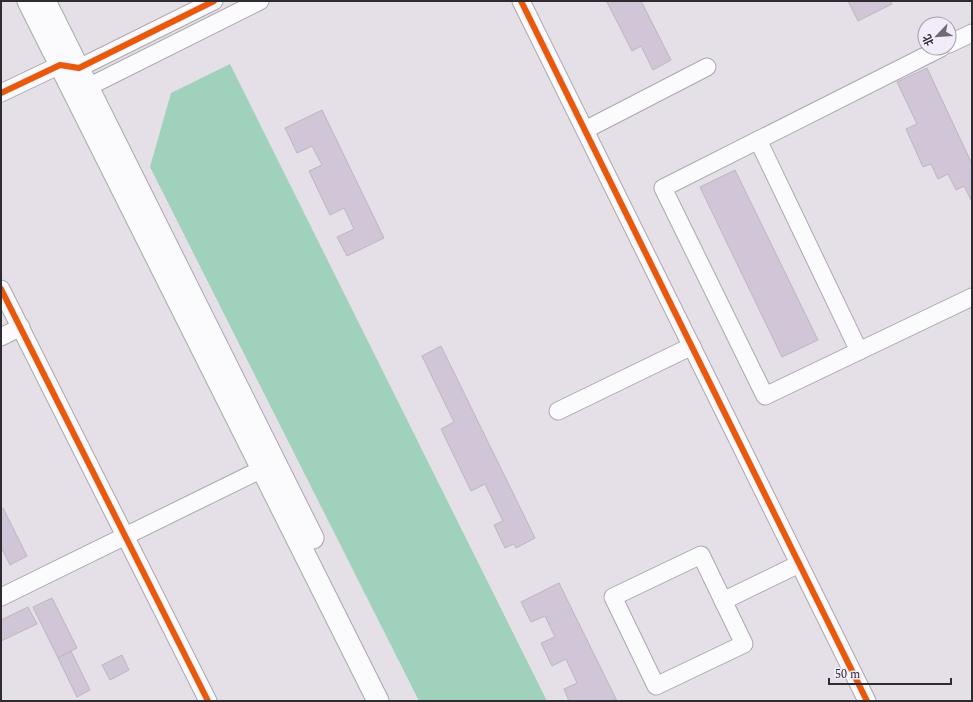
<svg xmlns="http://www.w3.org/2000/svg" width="973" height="702" viewBox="0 0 973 702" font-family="Spectral,'Noto Sans SC',serif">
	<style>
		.forest { fill: #a0d1bc }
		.building { fill: #d1c6d8; stroke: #bbb7be }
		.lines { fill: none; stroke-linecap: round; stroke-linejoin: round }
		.minor-casing { stroke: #aba7ae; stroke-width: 19 }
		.major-casing { stroke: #aba7ae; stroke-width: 23 }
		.minor { stroke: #fbfafc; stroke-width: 17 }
		.major { stroke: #fbfafc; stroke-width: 21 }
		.cycleway-casing { stroke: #f2ebf9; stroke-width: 8 }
		.cycleway { stroke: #e8590c; stroke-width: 6 }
	</style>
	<rect width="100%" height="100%" fill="#e5e0e8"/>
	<polygon class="forest" points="230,64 547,701 419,701 150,167 171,93"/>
	<g class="building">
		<polygon points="609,1 641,1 671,60 653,70 641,46 632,51 607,2"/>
		<polygon points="848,1 891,1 892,4 858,21"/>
		<polygon points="927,68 972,164 972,202 964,186 956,190 948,174 938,179 931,164 923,167 906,129 917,124 897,82"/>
		<polygon points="322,110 384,238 347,256 337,237 354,229 344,208 330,215 309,171 322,165 312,146 297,153 285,128"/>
		<polygon points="735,170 818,340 782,357 700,187"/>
		<polygon points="441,346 535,538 516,548 514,544 505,548 494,525 503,521 485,484 471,491 441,429 454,422 422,356"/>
		<polygon points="3,508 27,556 10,565 1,547 1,509"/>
		<polygon points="559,583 617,701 569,701 564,689 577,683 566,659 552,666 541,643 555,637 545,616 531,622 521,602"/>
		<polygon points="52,598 77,648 58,658 33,607"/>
		<polygon points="28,607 37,624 1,641 1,620"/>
		<polygon points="71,651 90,690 77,697 58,658"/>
		<polygon points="122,655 129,670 110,680 102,665"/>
	</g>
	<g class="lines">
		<g class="minor-casing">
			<g id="minor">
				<polyline points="521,1 867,701"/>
				<polyline points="949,44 972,33"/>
				<polyline points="941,48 663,188 765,396 972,297"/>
				<polyline points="1,93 60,65 79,68 214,1"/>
				<polyline points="76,93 260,1"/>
				<polyline points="585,130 707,67"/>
				<polyline points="758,140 859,351"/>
				<polyline points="1,289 208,701"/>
				<polyline points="1,337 21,327"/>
				<polyline points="558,411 692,346"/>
				<polygon points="701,555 744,644 656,686 613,597"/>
				<polyline points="1,597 262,469"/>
				<polyline points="723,601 799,564"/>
			</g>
		</g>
		<g class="major-casing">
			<g id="major">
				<polyline points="28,1 378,701"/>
				<polyline points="45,1 313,538"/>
			</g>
		</g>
		<use href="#minor" class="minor"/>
		<use href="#major" class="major"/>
		<g class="cycleway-casing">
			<g id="cycleway">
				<polyline points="521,1 867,701"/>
				<polyline points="1,93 60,65 79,68 214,1"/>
				<polyline points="1,289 208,701"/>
			</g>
		</g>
		<use href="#cycleway" class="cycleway"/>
	</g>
	<rect width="973" height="702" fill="none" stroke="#2e2b31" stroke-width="4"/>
	<g transform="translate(937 36) rotate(245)"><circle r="19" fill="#f2ebf9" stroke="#a49ea9"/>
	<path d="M0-3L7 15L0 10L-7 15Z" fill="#6e6a71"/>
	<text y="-6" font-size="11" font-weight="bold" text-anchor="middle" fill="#2e2b31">北</text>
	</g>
	<path d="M829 678v6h122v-6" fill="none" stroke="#2e2b31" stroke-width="2"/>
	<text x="835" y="678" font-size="12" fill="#2e2b31" stroke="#f2ebf9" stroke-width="3" paint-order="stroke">50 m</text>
</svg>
